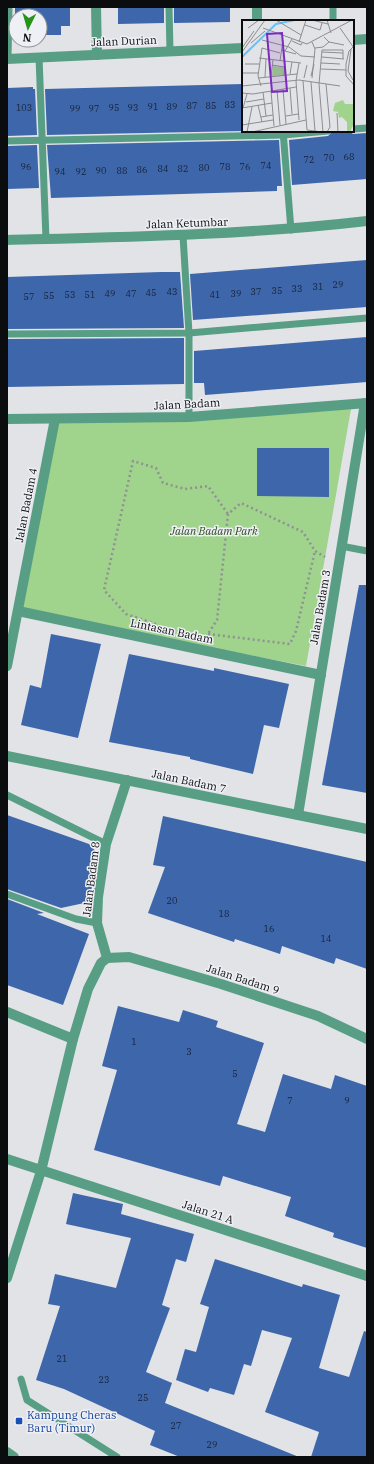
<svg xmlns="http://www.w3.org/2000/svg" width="374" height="1464" viewBox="0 0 374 1464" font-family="'IBM Plex Serif',serif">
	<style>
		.green { fill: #a0d38b }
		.building { fill: #3e66ab }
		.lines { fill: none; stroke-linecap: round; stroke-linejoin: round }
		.path { stroke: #8f9194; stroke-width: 2.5; stroke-dasharray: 2 3; stroke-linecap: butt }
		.service { stroke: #589e85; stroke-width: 7 }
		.minor { stroke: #589e85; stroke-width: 10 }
		.tertiary { stroke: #589e85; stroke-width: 10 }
		.transit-dot { fill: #1a4fb4; stroke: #eef0f5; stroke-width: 1.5 }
		.labels { text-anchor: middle; stroke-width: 3; stroke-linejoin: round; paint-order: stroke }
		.number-label { font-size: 9px; fill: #182234 }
		.street-label { font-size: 11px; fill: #0b0c0d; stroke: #eef0f5 }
		.park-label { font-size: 11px; font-style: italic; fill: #274916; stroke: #eef0f5 }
		.transit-label { font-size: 11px; fill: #164399; stroke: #eef0f5; text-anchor: start }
		.inset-river { fill: none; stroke: #67c1f9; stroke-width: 2 }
		.inset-road { fill: none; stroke: #8b8d90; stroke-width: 1 }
		.view { fill: #7b2cbf; fill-opacity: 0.15; stroke: #7b2cbf; stroke-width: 2 }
		.inset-edge { fill: none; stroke: #0b0c0d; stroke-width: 2 }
	</style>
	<rect width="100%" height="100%" fill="#e1e3e7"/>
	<polygon class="green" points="351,409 306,666 18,611 55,419 189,417"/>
	<g class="building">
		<polygon points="15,7 70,7 70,26 61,26 61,35 40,35 40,16 16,16 15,34"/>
		<polygon points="118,7 164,7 164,23 118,24"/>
		<polygon points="174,7 230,7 230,22 174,23"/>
		<polygon points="243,84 243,131 47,135 45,89"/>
		<polygon points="33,87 33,89 35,89 37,135 7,136 7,88"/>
		<polygon points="333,131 349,131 353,134 367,133 367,179 292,185 289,140 328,136"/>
		<polygon points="279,140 282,186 277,186 277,191 51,198 47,145"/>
		<polygon points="37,145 39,188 7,189 7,146"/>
		<polygon points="367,260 367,307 193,320 190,274"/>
		<polygon points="161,272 180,272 184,328 7,329 7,277"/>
		<polygon points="367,337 367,382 205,395 204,383 194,383 194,351"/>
		<polygon points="184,338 184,384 7,387 7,339"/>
		<polygon points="257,448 329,448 329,497 257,496"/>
		<polygon points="359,585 367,585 367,793 322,785"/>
		<polygon points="51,634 101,644 78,738 21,725 30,685 41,688"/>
		<polygon points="129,654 214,671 214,668 289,684 279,728 264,725 253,774 190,759 190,757 109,742"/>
		<polygon points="7,815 89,844 98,854 89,902 61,908 7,889"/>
		<polygon points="163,816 367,862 367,969 336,958 334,964 282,946 280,954 235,939 234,942 148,913 165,867 153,865"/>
		<polygon points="7,899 44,913 37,914 89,934 63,1005 7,985"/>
		<polygon points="118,1006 179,1022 183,1010 218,1021 216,1027 264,1043 237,1124 265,1132 283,1074 331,1089 335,1075 367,1086 367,1248 333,1237 334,1233 285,1216 291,1197 223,1176 220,1186 94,1150 117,1070 102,1066"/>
		<polygon points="73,1193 123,1204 121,1214 194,1234 186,1262 176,1259 162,1305 170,1308 146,1372 172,1383 165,1403 299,1457 180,1457 150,1445 155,1431 64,1389 36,1380 60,1306 48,1304 55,1274 116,1288 131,1238 66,1224"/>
		<polygon points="215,1259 302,1287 303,1284 340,1295 319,1368 349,1377 364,1331 367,1332 367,1457 311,1457 319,1432 265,1412 292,1338 262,1330 251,1366 244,1364 234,1395 210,1388 208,1392 176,1380 185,1349 196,1352 209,1307 200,1304"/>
	</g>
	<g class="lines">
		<g class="path">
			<polyline points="156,624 126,614 104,590 133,461 156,468 163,483 185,489 208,486 228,514"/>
			<polyline points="208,634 290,644 296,631 315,551"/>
			<polyline points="206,637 217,620 228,514 241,503 303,532 315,551 325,557"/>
		</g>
		<g class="service">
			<polyline points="169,7 170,52"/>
			<polyline points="333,21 333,7"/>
			<polyline points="39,57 46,239"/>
			<polyline points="8,59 9,7"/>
			<polyline points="353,129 367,128"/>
			<polyline points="283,131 291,230"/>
			<polyline points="7,141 283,135 328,131"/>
			<polyline points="183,236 189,333 189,417"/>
			<polyline points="7,334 189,333 367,318"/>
			<polyline points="341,546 367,551"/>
			<polyline points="7,795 106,844"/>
			<polyline points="7,894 76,919 97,923"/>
			<polyline points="21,1379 27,1400 117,1457"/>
		</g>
		<g class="minor">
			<polyline points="96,7 97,55"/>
			<polyline points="257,21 257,7"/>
			<polyline points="353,40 367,39"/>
			<polyline points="7,59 243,48"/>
			<path d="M7,240C128,237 246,235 367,221"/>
			<polyline points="7,419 189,417 367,403"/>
			<polyline points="18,611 321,675"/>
			<polyline points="7,666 55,419"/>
			<polyline points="7,756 367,829"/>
			<polyline points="298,815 365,403"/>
			<polyline points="107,958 129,957 221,984 318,1016 367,1039"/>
			<polyline points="7,1012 73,1039"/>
			<polyline points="7,1159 367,1276"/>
			<polyline points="7,1278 41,1171 73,1039 88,989 101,963 107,958 97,923 98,897 106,844 127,780"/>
		</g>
		<polyline class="tertiary" points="7,1452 14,1457"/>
	</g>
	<rect class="transit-dot" x="15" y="1417" width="8" height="8" rx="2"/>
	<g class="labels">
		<g class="number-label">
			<text x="230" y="108">83</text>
			<text x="192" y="109">87</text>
			<text x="211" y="109">85</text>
			<text x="153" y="110">91</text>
			<text x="172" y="110">89</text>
			<text x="24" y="111">103</text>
			<text x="114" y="111">95</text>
			<text x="133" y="111">93</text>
			<text x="75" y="112">99</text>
			<text x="94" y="112">97</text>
			<text x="349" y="160">68</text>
			<text x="329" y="161">70</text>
			<text x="309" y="163">72</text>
			<text x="266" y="169">74</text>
			<text x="26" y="170">96</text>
			<text x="225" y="170">78</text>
			<text x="245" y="170">76</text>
			<text x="204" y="171">80</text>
			<text x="163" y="172">84</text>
			<text x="183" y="172">82</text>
			<text x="142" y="173">86</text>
			<text x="101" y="174">90</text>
			<text x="122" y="174">88</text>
			<text x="60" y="175">94</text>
			<text x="81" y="175">92</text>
			<text x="338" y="288">29</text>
			<text x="318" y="290">31</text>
			<text x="297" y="292">33</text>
			<text x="277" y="294">35</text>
			<text x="172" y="295">43</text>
			<text x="256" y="295">37</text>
			<text x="151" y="296">45</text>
			<text x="110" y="297">49</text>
			<text x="131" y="297">47</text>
			<text x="236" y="297">39</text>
			<text x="70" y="298">53</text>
			<text x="90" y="298">51</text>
			<text x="215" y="298">41</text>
			<text x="49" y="299">55</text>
			<text x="29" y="300">57</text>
			<text x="172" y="904">20</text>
			<text x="224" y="917">18</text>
			<text x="269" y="932">16</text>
			<text x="326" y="942">14</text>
			<text x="134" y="1045">1</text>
			<text x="189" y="1055">3</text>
			<text x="235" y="1077">5</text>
			<text x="290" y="1104">7</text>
			<text x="347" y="1104">9</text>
			<text x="62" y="1362">21</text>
			<text x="104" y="1383">23</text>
			<text x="143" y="1401">25</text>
			<text x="176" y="1429">27</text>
			<text x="212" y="1448">29</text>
		</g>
		<g class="street-label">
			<text transform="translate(124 41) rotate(-2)" y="4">Jalan Durian</text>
			<text transform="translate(187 223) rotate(-2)" y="4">Jalan Ketumbar</text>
			<text transform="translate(187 404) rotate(-3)" y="4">Jalan Badam</text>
			<text transform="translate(26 505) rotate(-79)" y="4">Jalan Badam 4</text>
			<text transform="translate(320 607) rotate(-80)" y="4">Jalan Badam 3</text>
			<text transform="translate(172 631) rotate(12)" y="4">Lintasan Badam</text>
			<text transform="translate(189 781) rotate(12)" y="4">Jalan Badam 7</text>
			<text transform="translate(91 879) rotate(-83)" y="4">Jalan Badam 8</text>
			<text transform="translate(243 979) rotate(18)" y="4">Jalan Badam 9</text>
			<text transform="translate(208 1212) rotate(18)" y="4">Jalan 21 A</text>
		</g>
		<g class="park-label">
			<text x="214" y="535">Jalan Badam Park</text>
		</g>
		<g class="transit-label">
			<text x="27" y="1419">Kampung Cheras<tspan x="27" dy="13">Baru (Timur)</tspan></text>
		</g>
	</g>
	<g transform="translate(242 20)">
		<rect width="112" height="112" fill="#e1e3e7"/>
		<path d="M31,46L42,47V55L30,56ZM101,80L103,84H112V103L108,112H105V102L100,97L97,98L96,92L91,91L93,83Z" fill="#a0d38b"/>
		<path class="inset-river" d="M0,37L34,4L53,0"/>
		<path class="inset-road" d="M34,0L59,15M70,0L86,4M85,0L89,13M63,5L78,10L80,3M6,8L17,0M21,8L65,24L110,0M98,8L112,28M82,17L87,22L102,25M20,20L47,27L59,36L73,37M50,21L59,25L60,23M57,22L64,0M70,22L73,29L70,58M9,23L23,11M112,26L107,31L104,44V56L112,65M0,28L12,11M73,28L81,27L87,22M109,29L106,51L111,60M39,30L54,34M43,31L50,19M0,32L23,0M80,32L101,33M80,37L102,39M17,38L59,43M38,41L41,20M57,43L54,61L57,100M79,43L98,44M3,44H17M30,45L42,47M79,49L104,50M0,53H16M48,54L50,42M42,55L43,41M29,56L31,40M69,56L72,44M23,57L24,39M17,58L55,54M62,58L65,45M61,61L65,110L80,112M69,62L73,111M84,64L88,107L85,112M0,66L57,60L98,66M19,66L16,56L20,28L38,33M48,68L50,94M41,69L44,104M35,70L38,105M29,71L32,106M21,72L24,96M0,73L11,74L54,67M4,82L22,79M16,85L20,102M0,88L30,83M1,88L5,74M95,93L96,112M44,96L56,94M19,97L31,95M0,105L31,100M5,112L10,87M10,112L64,100M81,112L77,64L80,30H101V39"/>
		<path class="view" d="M40,13L45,71L30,72L25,14Z"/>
		<rect width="112" height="112" class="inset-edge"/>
	</g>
	<rect width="374" height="1464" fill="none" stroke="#0b0c0d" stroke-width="16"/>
	<g transform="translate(28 28) rotate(185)"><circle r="19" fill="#eef0f5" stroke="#939598"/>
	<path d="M0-3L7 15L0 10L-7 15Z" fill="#28931a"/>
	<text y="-6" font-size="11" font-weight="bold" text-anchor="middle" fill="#0b0c0d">N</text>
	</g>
</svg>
